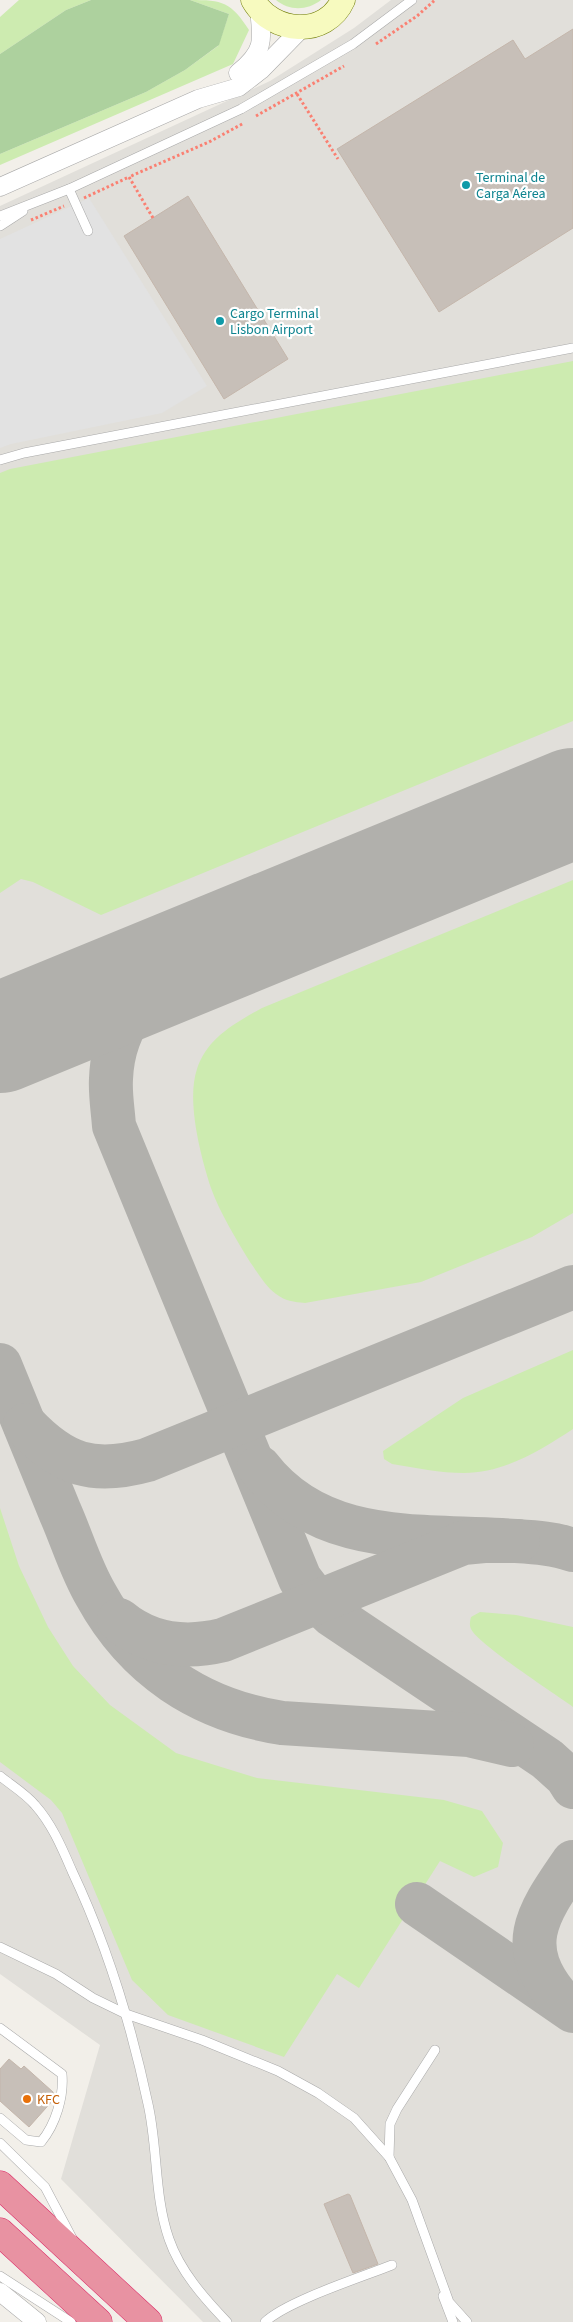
<svg xmlns="http://www.w3.org/2000/svg" width="573" height="2322" viewBox="0 0 573 2322" font-family="'Source Sans 3',sans-serif">
	<style>
		.airport { fill: #e1dfda }
		.grass { fill: #cdebb0 }
		.forest { fill: #add19e }
		.parking { fill: #e2e2e2 }
		.lines { fill: none; stroke-linecap: round; stroke-linejoin: round }
		.taxiway { stroke: #b1b0ac; stroke-width: 44 }
		.runway { stroke: #b1b0ac; stroke-width: 110 }
		.building { fill: #c7bfb8; stroke: #c4b6ab }
		.lane-casing { stroke: #a9a9a9; stroke-width: 10 }
		.street-casing { stroke: #a9a9a9; stroke-width: 19 }
		.secondary-casing { stroke: #707d05; stroke-width: 25 }
		.highway-casing { stroke: #dc2a67; stroke-width: 29 }
		.path { stroke: #fa8072; stroke-width: 3; stroke-dasharray: 2.5 2.5; stroke-linecap: butt }
		.lane { stroke: #fff; stroke-width: 9 }
		.street { stroke: #fff; stroke-width: 18 }
		.secondary { stroke: #f7fabf; stroke-width: 24 }
		.highway { stroke: #e892a2; stroke-width: 28 }
		.culture-dot { fill: #0f9aa8; stroke: #fff; stroke-width: 2 }
		.food-dot { fill: #e8710a; stroke: #fff; stroke-width: 2 }
		.labels { text-anchor: middle; stroke-width: 4.5; stroke-linejoin: round; paint-order: stroke }
		.culture-label { font-size: 14px; fill: #0d838f; stroke: #fff; text-anchor: start }
		.food-label { font-size: 14px; fill: #c56008; stroke: #fff; text-anchor: start }
	</style>
	<rect width="100%" height="100%" fill="#f2efe9"/>
	<polygon class="airport" points="391,0 573,0 573,2322 203,2322 61,2179 100,2045 0,1974 0,206 270,81 354,28"/>
	<g class="grass">
		<polygon points="19,0 91,0 66,10 0,54 0,17"/>
		<path d="M190,0C223,0 231,2 249,30L233,64L0,165V154L146,92L185,70L218,46L229,14Z"/>
		<path d="M276,0H321C307,11 289,11 276,0Z"/>
		<polygon points="573,361 573,721 101,915 33,882 21,879 0,893 0,473 10,469"/>
		<path d="M573,880V1213L532,1237L421,1282L305,1303C294,1302 285,1301 276,1294C265,1286 258,1273 250,1262C236,1239 220,1213 211,1188C201,1157 186,1101 197,1069C207,1038 235,1023 262,1008Z"/>
		<path d="M573,1350V1429C541,1450 504,1473 464,1473C440,1473 416,1468 392,1464L384,1459L383,1451L463,1398Z"/>
		<polygon points="0,1508 19,1566 48,1627 73,1666 110,1705 176,1753 257,1778 444,1800 482,1811 503,1843 498,1867 474,1877 440,1861 359,1988 337,1974 284,2057 168,2015 132,1980 62,1813 51,1800 0,1762"/>
		<path d="M480,1612L516,1615L573,1627V1707C555,1694 478,1644 471,1629C469,1625 470,1621 471,1617Z"/>
	</g>
	<polygon class="forest" points="91,0 190,0 229,14 219,45 185,70 146,92 0,154 0,54 66,10"/>
	<polygon class="parking" points="89,198 207,386 162,413 11,444 0,448 0,239"/>
	<g class="lines">
		<g class="taxiway">
			<path d="M198,955C150,983 113,1020 111,1079C110,1094 113,1111 114,1126L300,1579L317,1601L332,1615L547,1759L566,1776L573,1787"/>
			<polyline points="0,1039 4,1036"/>
			<path d="M0,1365C20,1414 40,1463 60,1512C72,1539 81,1570 96,1595C136,1668 200,1710 282,1723L469,1735L512,1745"/>
			<path d="M25,1425C63,1465 93,1475 147,1460L573,1287"/>
			<path d="M259,1467C319,1545 413,1535 501,1540C525,1542 551,1542 573,1550"/>
			<path d="M119,1620C149,1645 186,1649 223,1640L463,1543L484,1541H518"/>
			<polyline points="417,1904 573,2011"/>
			<path d="M561,2001C513,1946 538,1913 573,1862"/>
		</g>
		<polyline class="runway" points="0,1038 573,803"/>
	</g>
	<g class="building">
		<polygon points="573,29 573,228 439,312 337,149 513,40 525,59"/>
		<polygon points="188,196 288,359 224,399 124,236"/>
		<polygon points="9,2059 21,2069 24,2066 53,2092 54,2099 29,2127 0,2101 0,2069"/>
		<polygon points="348,2194 350,2195 378,2264 353,2273 324,2204"/>
	</g>
	<g class="lines">
		<g class="lane-casing">
			<g id="lane">
				<polyline points="69,189 88,231"/>
				<polyline points="0,216 69,189 241,109 353,44 412,0"/>
				<polyline points="0,226 23,211"/>
				<polyline points="0,460 24,453 573,348"/>
				<path d="M0,1776C11,1785 26,1794 35,1805C52,1824 62,1848 72,1871C107,1945 131,2024 148,2104C158,2148 154,2196 169,2239C180,2271 204,2298 227,2322"/>
				<polyline points="0,1947 56,1974 93,1998 126,2014 202,2040 278,2071 318,2093 354,2118 389,2157 412,2200 449,2302 467,2322"/>
				<path d="M0,2028L62,2074C64,2096 56,2124 41,2142L26,2140L0,2118"/>
				<polyline points="0,2143 45,2187 72,2238"/>
				<polyline points="389,2157 390,2124 397,2109 435,2050"/>
				<polyline points="0,2276 71,2322"/>
				<polyline points="443,2296 453,2322"/>
				<path d="M265,2322C287,2301 362,2277 392,2265"/>
			</g>
		</g>
		<g class="street-casing">
			<g id="street">
				<path d="M238,73C264,52 263,42 259,10"/>
				<polyline points="0,187 198,99 239,87 261,70 302,28"/>
				<polyline points="0,2292 37,2322"/>
			</g>
		</g>
		<g class="secondary-casing">
			<path id="secondary" d="M253,0C272,34 326,38 343,0"/>
		</g>
		<g class="highway-casing">
			<g id="highway">
				<polyline points="0,2185 148,2322"/>
				<polyline points="0,2232 98,2322"/>
			</g>
		</g>
		<g class="path">
			<polyline points="376,44 417,16 435,0"/>
			<polyline points="297,94 338,159"/>
			<polyline points="256,116 344,66"/>
			<polyline points="84,198 129,177"/>
			<polyline points="153,218 129,177 209,142 244,123"/>
			<polyline points="31,220 64,206"/>
		</g>
		<use href="#lane" class="lane"/>
		<use href="#street" class="street"/>
		<use href="#secondary" class="secondary"/>
		<use href="#highway" class="highway"/>
	</g>
	<g class="culture-dot">
		<circle cx="466" cy="185" r="5"/>
		<circle cx="220" cy="321" r="5"/>
	</g>
	<circle class="food-dot" cx="27" cy="2099" r="5"/>
	<g class="labels">
		<g class="culture-label">
			<text x="476" y="182">Terminal de<tspan x="476" dy="16">Carga Aérea</tspan></text>
			<text x="230" y="318">Cargo Terminal<tspan x="230" dy="16">Lisbon Airport</tspan></text>
		</g>
		<g class="food-label">
			<text x="37" y="2104">KFC</text>
		</g>
	</g>
</svg>
